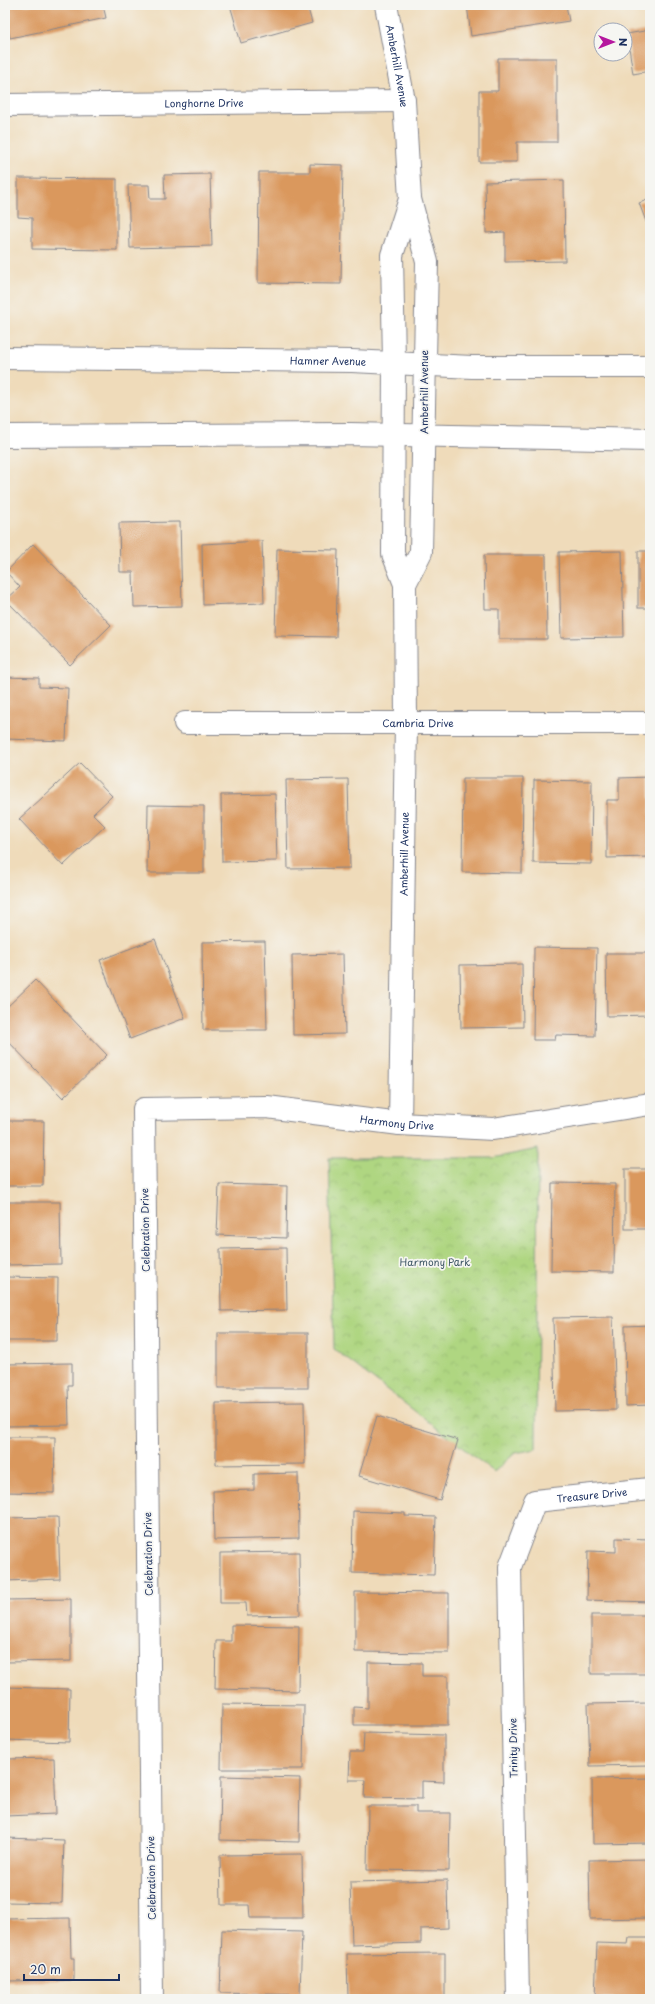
<svg xmlns="http://www.w3.org/2000/svg" width="655" height="2004" viewBox="0 0 655 2004" font-family="'Playpen Sans',sans-serif">
	<style>
		.park { fill: url(#park-crowns); stroke: #658270 }
		.building { fill: #da985d }
		.lines { fill: none; stroke-linecap: round; stroke-linejoin: round }
		.minor-casing { stroke: #85858c; stroke-width: 24 }
		.primary-casing { stroke: #85858c; stroke-width: 24 }
		.minor { stroke: #fff; stroke-width: 22 }
		.primary { stroke: #fff; stroke-width: 22 }
		.labels { text-anchor: middle; stroke-width: 3.5; stroke-linejoin: round; paint-order: stroke }
		.street-label { font-size: 10px; fill: #1b2f5e; stroke: #f6f6f2 }
		.park-label { font-size: 10px; fill: #405967; stroke: #f6f6f2 }
	</style>
	<defs>
		<pattern id="park-crowns" width="20" height="18" patternUnits="userSpaceOnUse"><rect width="20" height="18" fill="#afd681"/><path d="M2 6a3 3 0 1 1 6 0M12 15a3 3 0 1 1 6 0" fill="none" stroke="#96b872"/></pattern>
	</defs>
	<rect width="100%" height="100%" fill="#f6f6f2"/>
	<filter id="ink" filterUnits="userSpaceOnUse"><feTurbulence type="fractalNoise" baseFrequency=".025" numOctaves="2"/><feDisplacementMap in="SourceGraphic" scale="8" xChannelSelector="R" yChannelSelector="G"/><feConvolveMatrix kernelMatrix="1 2 1 2 8 2 1 2 1" color-interpolation-filters="sRGB"/></filter>
	<filter id="wash" filterUnits="userSpaceOnUse"><feTurbulence type="fractalNoise" baseFrequency=".012" numOctaves="4" result="noise"/><feDisplacementMap in="SourceGraphic" scale="16" xChannelSelector="R" yChannelSelector="G"/><feGaussianBlur stdDeviation="0.9" result="paint"/><feColorMatrix in="noise" values="0 0 0 0 0 0 0 0 0 0 0 0 0 0 0 0 0 1.4 0 .05"/><feComposite in="paint" operator="in"/></filter>
	<g filter="url(#wash)">
		<rect width="100%" height="100%" fill="#efdbba"/>
		<polygon class="park" points="538,1149 536,1449 515,1453 494,1472 334,1349 329,1158 493,1158"/>
		<g id="blocks">
			<g class="building">
				<polygon points="8,5 103,5 106,18 10,38 5,13 5,6"/>
				<polygon points="230,5 307,5 312,23 241,43"/>
				<polygon points="467,5 566,5 569,21 471,36"/>
				<polygon points="650,30 650,71 633,74 627,34"/>
				<polygon points="498,58 557,58 557,142 517,142 517,162 479,162 479,91 498,91"/>
				<polygon points="310,164 343,165 341,284 258,283 259,172 310,172"/>
				<polygon points="210,174 212,246 130,248 128,185 149,185 150,199 165,199 164,175"/>
				<polygon points="18,178 117,179 117,250 32,249 32,218 18,217"/>
				<polygon points="564,180 565,261 505,262 505,232 486,233 485,182"/>
				<polygon points="650,199 650,232 639,203"/>
				<polygon points="180,522 182,606 134,607 133,572 120,572 119,523"/>
				<polygon points="262,541 264,603 203,605 202,544"/>
				<polygon points="33,544 111,625 70,665 6,600 20,587 6,572"/>
				<polygon points="277,549 338,550 336,637 275,636"/>
				<polygon points="622,551 624,637 561,638 559,552"/>
				<rect x="638" y="551" width="12" height="57"/>
				<polygon points="484,555 546,555 547,639 499,639 499,609 485,609"/>
				<polygon points="5,677 39,678 39,687 68,688 66,741 5,739"/>
				<polygon points="80,763 112,796 93,814 105,826 63,866 19,819"/>
				<polygon points="650,777 650,857 607,858 607,800 619,800 619,778"/>
				<polygon points="463,778 523,778 522,873 462,872"/>
				<polygon points="348,779 350,868 288,869 286,780"/>
				<polygon points="534,780 592,781 591,864 533,863"/>
				<polygon points="275,794 277,861 222,862 221,795"/>
				<polygon points="148,805 204,806 204,873 147,873"/>
				<polygon points="155,939 185,1018 130,1039 100,960"/>
				<polygon points="265,941 267,1030 203,1030 202,942"/>
				<polygon points="534,947 597,948 595,1036 556,1035 555,1040 533,1040"/>
				<polygon points="606,953 650,953 650,1015 607,1016"/>
				<polygon points="343,954 345,1034 293,1035 292,955"/>
				<polygon points="522,964 523,1027 461,1028 460,965"/>
				<polygon points="35,980 107,1055 63,1098 5,1038 5,1009"/>
				<polygon points="5,1121 44,1121 43,1186 5,1186"/>
				<rect x="625" y="1169" width="25" height="60"/>
				<polygon points="552,1183 615,1184 614,1272 551,1271"/>
				<polygon points="219,1184 287,1186 286,1238 217,1235"/>
				<polygon points="5,1202 60,1202 61,1264 5,1265"/>
				<polygon points="286,1248 287,1310 221,1311 220,1249"/>
				<polygon points="5,1277 58,1278 57,1341 5,1341"/>
				<polygon points="613,1317 616,1410 555,1411 553,1318"/>
				<polygon points="650,1325 650,1405 626,1406 625,1326"/>
				<rect x="218" y="1333" width="90" height="55"/>
				<polygon points="72,1363 72,1385 68,1385 69,1425 5,1426 5,1364"/>
				<polygon points="304,1402 305,1464 216,1465 216,1403"/>
				<polygon points="377,1416 458,1440 440,1500 359,1476"/>
				<polygon points="5,1437 55,1437 54,1493 5,1492"/>
				<polygon points="298,1473 299,1538 214,1540 213,1491 254,1490 254,1474"/>
				<polygon points="353,1511 405,1513 405,1516 436,1517 434,1575 352,1573"/>
				<polygon points="58,1517 60,1579 5,1581 5,1518"/>
				<polygon points="616,1538 650,1539 650,1602 587,1600 588,1551 616,1552"/>
				<polygon points="299,1552 300,1615 247,1616 246,1603 220,1603 220,1553"/>
				<polygon points="355,1592 449,1593 449,1653 355,1652"/>
				<polygon points="71,1599 71,1661 5,1662 5,1600"/>
				<rect x="591" y="1615" width="59" height="59"/>
				<polygon points="231,1625 299,1626 298,1691 215,1689 216,1641 231,1641"/>
				<polygon points="368,1662 422,1663 422,1676 448,1676 448,1725 354,1725 354,1707 368,1708"/>
				<polygon points="5,1687 70,1689 69,1742 5,1740"/>
				<polygon points="650,1703 650,1765 590,1766 588,1704"/>
				<polygon points="222,1704 304,1705 303,1769 221,1769"/>
				<polygon points="364,1733 444,1735 444,1782 422,1781 422,1799 364,1798 365,1780 349,1780 350,1752 363,1752"/>
				<polygon points="54,1758 56,1814 5,1816 5,1759"/>
				<polygon points="221,1776 300,1778 299,1842 220,1840"/>
				<polygon points="650,1778 650,1843 593,1844 592,1779"/>
				<polygon points="368,1806 416,1806 416,1813 450,1813 449,1871 367,1870"/>
				<polygon points="5,1838 64,1840 62,1903 5,1902"/>
				<polygon points="302,1854 303,1918 250,1918 249,1905 221,1905 220,1855"/>
				<polygon points="650,1859 650,1918 590,1919 589,1860"/>
				<polygon points="447,1880 448,1928 421,1929 421,1943 352,1945 350,1882"/>
				<polygon points="70,1918 71,1958 74,1958 74,1980 5,1981 5,1919"/>
				<polygon points="222,1930 302,1932 300,1995 220,1993"/>
				<polygon points="629,1938 650,1938 650,1999 595,1999 597,1943 628,1944"/>
				<polygon points="445,1953 445,1999 348,1999 347,1954"/>
				<polygon points="5,1997 43,1998 43,1999 5,1999"/>
			</g>
		</g>
	</g>
	<g filter="url(#ink)">
		<use href="#blocks" fill-opacity="0" stroke="#85858c" stroke-width="1"/>
		<g class="lines">
			<g class="minor-casing">
				<g id="minor">
					<path id="s1" d="M386,5L404,101L410,199L427,262L421,552L405,584"/>
					<path id="s2" d="M5,105L404,101"/>
					<path id="s3" d="M185,723H650"/>
					<path id="s4" d="M400,1124L406,723L405,584L393,554L394,362L392,255L410,199"/>
					<path id="s5" d="M152,1999L144,1109L267,1107L400,1124L493,1129L650,1104"/>
					<path id="s6" d="M518,1999L510,1567L535,1501L650,1489"/>
				</g>
			</g>
			<g class="primary-casing">
				<g id="primary">
					<path id="s7" d="M5,358L352,361L472,367H650"/>
					<polyline points="5,436 350,434 650,440"/>
				</g>
			</g>
			<use href="#minor" class="minor"/>
			<use href="#primary" class="primary"/>
		</g>
	</g>
	<g class="labels">
		<g class="street-label">
			<text dy="4" stroke="none"><textPath href="#s1" startOffset="62">Amberhill Avenue</textPath></text>
			<text dy="4" stroke="none"><textPath href="#s2" startOffset="199">Longhorne Drive</textPath></text>
			<text dy="4" stroke="none"><textPath href="#s7" startOffset="323">Hamner Avenue</textPath></text>
			<text transform="translate(424 392) rotate(-90)" y="4">Amberhill Avenue</text>
			<text dy="4" stroke="none"><textPath href="#s3" startOffset="233">Cambria Drive</textPath></text>
			<text dy="4" stroke="none"><textPath href="#s4" startOffset="270">Amberhill Avenue</textPath></text>
			<text dy="4" stroke="none"><textPath href="#s5" startOffset="1144">Harmony Drive</textPath></text>
			<text transform="translate(145 1230) rotate(-91)" y="4">Celebration Drive</text>
			<text dy="4" stroke="none"><textPath href="#s6" startOffset="560">Treasure Drive</textPath></text>
			<text transform="translate(148 1554) rotate(-91)" y="4">Celebration Drive</text>
			<text transform="translate(513 1748) rotate(-91)" y="4">Trinity Drive</text>
			<text transform="translate(151 1878) rotate(-91)" y="4">Celebration Drive</text>
		</g>
		<g class="park-label">
			<text x="435" y="1266">Harmony Park</text>
		</g>
	</g>
	<rect width="655" height="2004" fill="none" stroke="#f6f6f2" stroke-width="20"/>
	<g transform="translate(613 42) rotate(90)"><circle r="19" fill="#f6f6f2" stroke="#9ea6b7"/>
	<path d="M0-3L7 15L0 10L-7 15Z" fill="#b5179e"/>
	<text y="-6" font-size="11" font-weight="bold" text-anchor="middle" fill="#1b2f5e">N</text>
	</g>
	<path d="M24 1974v6h95v-6" fill="none" stroke="#1b2f5e" stroke-width="2"/>
	<text x="30" y="1974" font-size="12" fill="#1b2f5e" stroke="#f6f6f2" stroke-width="3" paint-order="stroke">20 m</text>
</svg>
